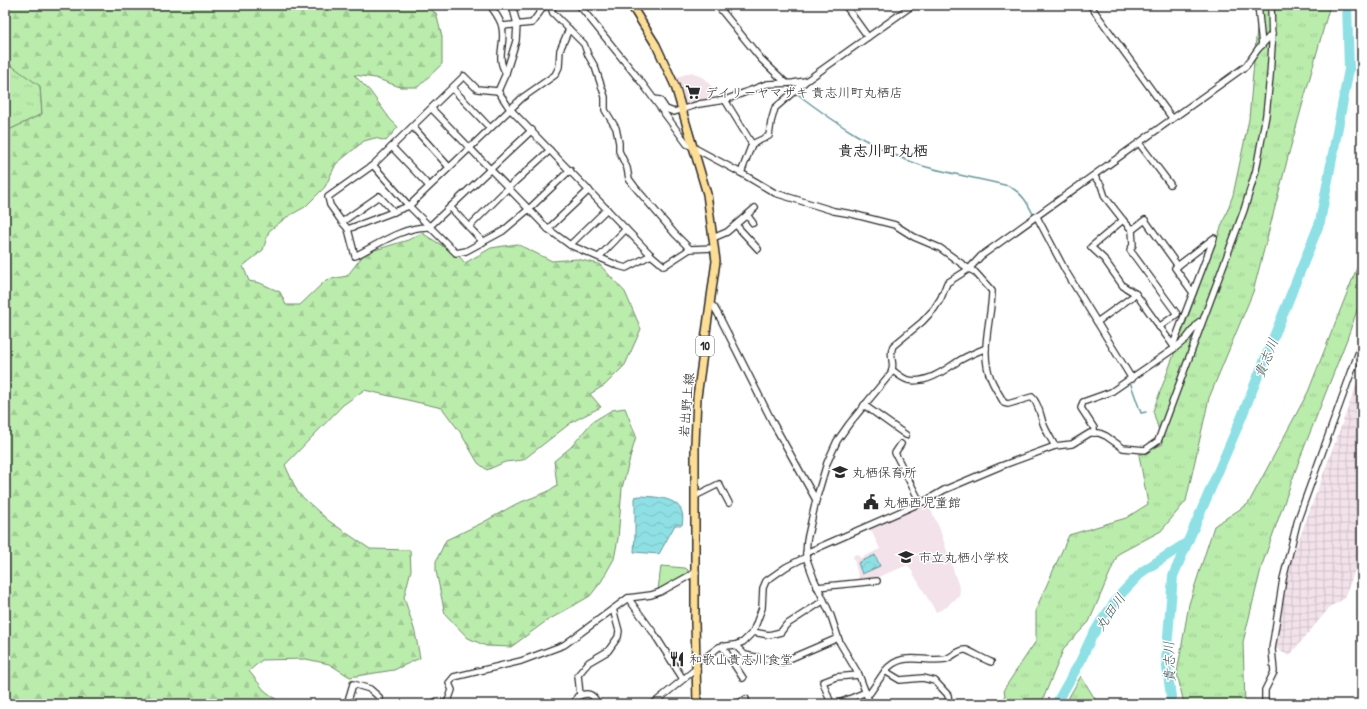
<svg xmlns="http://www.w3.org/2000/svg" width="1367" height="709" viewBox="0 0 1367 709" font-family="'Patrick Hand','Klee One',sans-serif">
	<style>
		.built { fill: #f3e2ea }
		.industrial { fill: url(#industrial-grid) }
		.grass { fill: url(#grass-tufts); stroke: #728c6c }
		.forest { fill: url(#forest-firs); stroke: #728c6c }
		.park { fill: #baecac; stroke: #728c6c }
		.water { fill: url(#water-waves); stroke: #66989b }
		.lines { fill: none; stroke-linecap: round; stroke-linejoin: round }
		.stream { stroke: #66989b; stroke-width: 1.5 }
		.river { stroke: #8ee0e5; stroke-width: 10 }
		.minor-casing { stroke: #2b2b2b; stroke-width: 8 }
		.major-casing { stroke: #2b2b2b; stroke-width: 10 }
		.minor { stroke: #fff; stroke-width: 5.5 }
		.major { stroke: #fdde96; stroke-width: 7 }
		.labels { text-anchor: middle; stroke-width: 3; stroke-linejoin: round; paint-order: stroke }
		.shield { fill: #fff; stroke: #6b6b6b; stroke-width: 1 }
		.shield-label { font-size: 12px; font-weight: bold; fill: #2b2b2b }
		.poi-label { font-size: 13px; fill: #2b2b2b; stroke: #fff; text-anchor: start }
		.street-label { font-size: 13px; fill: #2b2b2b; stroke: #fff }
		.water-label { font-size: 14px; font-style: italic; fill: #496163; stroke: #fff }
		.quarter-label { font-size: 15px; font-weight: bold; fill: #2b2b2b; stroke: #fff }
	</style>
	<defs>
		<pattern id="industrial-grid" width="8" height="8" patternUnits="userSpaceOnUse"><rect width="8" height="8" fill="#f3e2ea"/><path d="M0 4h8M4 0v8" fill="none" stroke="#d0c2c9"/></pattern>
		<pattern id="grass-tufts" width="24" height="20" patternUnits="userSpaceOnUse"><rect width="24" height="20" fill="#baecac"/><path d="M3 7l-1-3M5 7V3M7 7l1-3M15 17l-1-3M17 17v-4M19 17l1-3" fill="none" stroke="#a0cb94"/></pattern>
		<pattern id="forest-firs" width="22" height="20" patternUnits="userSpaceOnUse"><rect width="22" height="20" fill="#baecac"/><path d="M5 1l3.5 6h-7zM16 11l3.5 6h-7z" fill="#a0cb94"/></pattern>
		<pattern id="water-waves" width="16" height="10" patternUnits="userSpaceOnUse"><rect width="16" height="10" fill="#8ee0e5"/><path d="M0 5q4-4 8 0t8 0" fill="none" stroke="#7bc0c5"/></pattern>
	</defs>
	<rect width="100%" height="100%" fill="#fff"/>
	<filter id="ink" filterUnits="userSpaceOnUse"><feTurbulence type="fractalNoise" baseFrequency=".025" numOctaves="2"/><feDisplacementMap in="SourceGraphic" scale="8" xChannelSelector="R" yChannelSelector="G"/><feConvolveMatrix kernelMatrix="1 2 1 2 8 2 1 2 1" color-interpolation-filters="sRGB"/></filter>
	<g filter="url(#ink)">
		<g class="built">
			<polygon points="692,72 705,79 712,87 710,100 689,104 684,102 677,77"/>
			<polygon points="927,502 939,527 960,590 959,597 951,602 947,607 936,612 908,565 873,579 859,580 853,556 856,554 861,558 880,549 870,528"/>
		</g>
		<polygon class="industrial" points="1362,370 1362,565 1356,568 1344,599 1331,606 1289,656 1275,648 1277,622 1292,558"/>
		<g class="grass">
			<polygon points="1255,5 1330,5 1289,153 1253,292 1209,398 1186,501 1161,531 1118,554 1089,622 1064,648 1041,704 1006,704 1004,689 1036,641 1036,609 1069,535 1126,518 1148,504 1139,455 1163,444 1153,411 1233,195 1249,119 1257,27"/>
			<polygon points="5,56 40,86 42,114 5,132"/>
			<polygon points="1362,249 1362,296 1347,339 1300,458 1262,565 1243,642 1245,704 1184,704 1177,673 1189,604 1214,526 1248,504 1308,392 1358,265"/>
			<polygon points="1081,676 1098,704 1065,704"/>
		</g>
		<g class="forest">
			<polygon points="5,5 424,5 436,13 442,37 442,64 418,87 400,87 375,78 354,75 370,91 390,119 398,127 386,141 375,138 364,141 336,164 325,187 305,207 287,217 269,231 263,250 243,266 249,281 260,283 280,292 286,305 300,305 326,280 347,276 365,253 408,240 422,233 459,256 465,263 491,248 517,244 552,261 577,259 599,264 625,292 641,329 625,365 605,385 590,394 601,407 572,422 523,460 505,462 487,470 478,463 460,432 442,408 364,390 343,405 285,465 298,493 329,521 370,549 410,550 411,570 404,597 415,632 420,658 394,670 350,677 329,664 306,659 262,660 249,671 264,690 282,704 5,704 5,132 42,114 40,86 5,61"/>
			<polygon points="625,408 636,436 622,488 618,539 614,559 601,582 590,596 545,622 511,647 486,646 468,638 445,614 436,571 436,561 446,540 482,523 516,504 547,492 557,485 554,461 571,447 592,422 612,410"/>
		</g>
		<polygon class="park" points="661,566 685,568 688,570 688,574 658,590"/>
		<g class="water">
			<path d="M640,496C660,497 688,498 682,525H675L659,554L634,552L635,535V497Z"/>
			<polygon points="875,555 880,566 862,574 858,563"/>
		</g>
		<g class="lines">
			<g class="stream">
				<polyline points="751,51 758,60"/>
				<polyline points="762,64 780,81"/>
				<polyline points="786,85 793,90"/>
				<path d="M796,93C834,122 876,151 923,166C951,174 981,179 1009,186C1023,194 1027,202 1034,216"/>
				<polyline points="1124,371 1128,379"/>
				<polyline points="1130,382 1141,413 1146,412"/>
				<polyline points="1358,569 1362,567"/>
			</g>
			<g class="river">
				<polyline points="1056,704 1080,662 1091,638 1100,623 1120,595 1143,571 1188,542"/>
				<polyline points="1172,704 1166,660 1173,576 1240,421 1320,222 1349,69 1347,5"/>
			</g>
			<g class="minor-casing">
				<g id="minor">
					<path d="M490,5C494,11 501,20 502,27C506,44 495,57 506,73L498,91"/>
					<polyline points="550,5 553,13 584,44 588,55 595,67 605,97 605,110 616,128 619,143 619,151 627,168 629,179 635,187 675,234 690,249"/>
					<path d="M579,5L642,83L687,144L741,173L775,193L834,211L852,214L895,225L914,237L940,248L969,269L975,272L992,291C992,318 979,352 991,379C994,387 1000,395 1004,403L1008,404L1032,397C1039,404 1040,414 1043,423C1046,431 1051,439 1055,446"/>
					<polyline points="717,5 761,59 786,83"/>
					<polyline points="845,5 868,37"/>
					<polyline points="1090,5 1172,118"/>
					<polyline points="1258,5 1262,45"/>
					<polyline points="502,26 532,23 545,5"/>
					<polyline points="506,73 516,41 517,24 512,5"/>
					<polyline points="452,88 490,128"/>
					<path d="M498,91L477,89L464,76L373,165L328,197L330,205L342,222L348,229L355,256C377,245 404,226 429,227L532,130"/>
					<polyline points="498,91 510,109 651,255 664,266 690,249 714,248"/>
					<polyline points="654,99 660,100 666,109 674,112 699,104 725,100 767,84 793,83 805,81"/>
					<polyline points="725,100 752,144"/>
					<polyline points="432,109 548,229 570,245 619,266 626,268 651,255"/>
					<polyline points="413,127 449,167"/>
					<polyline points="1139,143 1170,184"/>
					<polyline points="392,147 429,186"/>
					<polyline points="373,165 409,206 456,253 466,251 503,231 529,209 570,170"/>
					<polyline points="741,173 752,144 769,136 771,122 775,108 806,81 913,5"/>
					<polyline points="450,207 483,242"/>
					<polyline points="747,215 753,223"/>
					<polyline points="1037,217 1065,270 1132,379"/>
					<polyline points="1123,220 1132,230 1145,220 1178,266"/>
					<polyline points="342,222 379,196 394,212"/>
					<polyline points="736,225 758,249"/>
					<polyline points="469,227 508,188 550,150"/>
					<polyline points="348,229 409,206 522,98 555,75 559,67 560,50 569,29"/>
					<polyline points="548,229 589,190"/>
					<polyline points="1132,230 1133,245 1130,250 1177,314 1159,327"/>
					<polyline points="713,238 727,232 755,208"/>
					<polyline points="570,245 607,209"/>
					<polyline points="599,257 626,229"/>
					<polyline points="710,304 714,307 718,314 773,423 816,500"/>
					<polyline points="1097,322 1136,294"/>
					<polyline points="1173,345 1214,238 1175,268 1193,293"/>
					<polyline points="1175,348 1186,339 1199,322"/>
					<path d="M892,370C897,374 903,379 908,380C926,384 944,371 957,362C966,356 977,352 986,348"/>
					<polyline points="864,405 906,435"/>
					<polyline points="1094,433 1094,428 1081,408 1083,402 1111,392 1175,348 1136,294 1123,286 1104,259 1091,247 1123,220 1105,197 1101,185 1094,176"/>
					<polyline points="901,444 895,453 920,502"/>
					<polyline points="695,496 719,484 729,503"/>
					<polyline points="806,553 927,500 944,490 1001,466 1055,446 1072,444 1090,433 1099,433 1106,436 1123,448 1145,450 1158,441 1244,210 1256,170 1266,115 1270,76 1272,45 1271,5"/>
					<polyline points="817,587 877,581"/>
					<polyline points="628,598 653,632 683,679"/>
					<polyline points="753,632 769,635 781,632 786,625 823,601"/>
					<polyline points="735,645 745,655 782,662 838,638"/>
					<polyline points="722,646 743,678"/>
					<polyline points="696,661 706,657 719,647 735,645 743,642 753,632 762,608 763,588 766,581 786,567 806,557"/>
					<path d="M885,671C902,650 923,663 946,659C952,657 959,649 966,650C970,651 985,660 991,662"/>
					<polyline points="580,695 578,675 589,662 608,651 618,637 619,631 613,609"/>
					<polyline points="867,695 870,693 885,671 900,680 923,678 935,681 948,695 949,704"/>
					<polyline points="347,704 353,684 370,689 379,697 380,704"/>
					<polyline points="432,704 437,701 448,704"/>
					<polyline points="447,704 452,690 449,683 454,677 521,661 564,645 628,598 651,595 660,592 696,572"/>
					<path d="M574,704L577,697C588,691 593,694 598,704"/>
					<polyline points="653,704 697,668"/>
					<polyline points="737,704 746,699"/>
					<polyline points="831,704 823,682 836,677 859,675"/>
					<polyline points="837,704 866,692"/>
					<path d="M870,704L859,675L840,643L831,616L814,579L806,557L807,540L816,500L827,463L837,441L849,424L891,373C896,364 888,356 893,346L922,322L934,309L941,298L947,283L969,269L981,256L1246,66L1258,49L1272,34"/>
					<polyline points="1265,704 1265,690 1274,672 1272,649 1283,579 1298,519 1362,343"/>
				</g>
			</g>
			<g class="major-casing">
				<polyline id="major" points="631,5 656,45 675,86 707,194 716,261 697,397 695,444 695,622 697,704"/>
			</g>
			<use href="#minor" class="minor"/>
			<use href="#major" class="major"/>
		</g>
	</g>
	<defs>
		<g id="supermarket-bare" transform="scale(1.2)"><path d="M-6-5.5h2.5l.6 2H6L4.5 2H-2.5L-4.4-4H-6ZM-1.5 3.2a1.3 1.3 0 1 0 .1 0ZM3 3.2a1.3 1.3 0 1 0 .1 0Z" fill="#2b2b2b" stroke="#fff" stroke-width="2.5" paint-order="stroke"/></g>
		<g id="school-bare" transform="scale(1.2)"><path d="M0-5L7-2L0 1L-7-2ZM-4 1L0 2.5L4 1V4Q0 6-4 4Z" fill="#2b2b2b" stroke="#fff" stroke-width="2.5" paint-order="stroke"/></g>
		<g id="civic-bare" transform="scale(1.2)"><path d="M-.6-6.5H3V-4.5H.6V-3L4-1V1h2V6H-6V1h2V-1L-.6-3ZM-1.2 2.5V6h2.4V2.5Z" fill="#2b2b2b" stroke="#fff" stroke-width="2.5" paint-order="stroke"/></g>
		<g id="restaurant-bare" transform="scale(1.2)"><path d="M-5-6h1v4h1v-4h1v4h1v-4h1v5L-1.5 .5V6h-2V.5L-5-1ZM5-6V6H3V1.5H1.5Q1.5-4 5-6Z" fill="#2b2b2b" stroke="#fff" stroke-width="2.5" paint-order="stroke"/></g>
	</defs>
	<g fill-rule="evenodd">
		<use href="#supermarket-bare" x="693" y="92"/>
		<use href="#school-bare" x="840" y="472"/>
		<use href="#civic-bare" x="871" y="502"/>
		<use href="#school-bare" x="906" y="557"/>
		<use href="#restaurant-bare" x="677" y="659"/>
	</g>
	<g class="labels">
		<rect class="shield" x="696" y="336" width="18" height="20" rx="3"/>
		<g class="shield-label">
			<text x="705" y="350">10</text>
		</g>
		<g class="poi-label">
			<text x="705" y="97">デイリーヤマザキ 貴志川町丸栖店</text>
			<text x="852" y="477">丸栖保育所</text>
			<text x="883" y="507">丸栖西児童館</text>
			<text x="918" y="562">市立丸栖小学校</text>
			<text x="689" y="664">和歌山貴志川食堂</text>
		</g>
		<g class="street-label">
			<text transform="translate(686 405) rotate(-85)" y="5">岩出野上線</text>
		</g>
		<g class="water-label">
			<text transform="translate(1266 358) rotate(-68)" y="5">貴志川</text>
			<text transform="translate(1110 612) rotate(-55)" y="5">丸田川</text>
			<text transform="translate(1169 662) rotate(-92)" y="5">貴志川</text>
		</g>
		<g class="quarter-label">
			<text x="883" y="156">貴志川町丸栖</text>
		</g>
	</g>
	<rect width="1367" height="709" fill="none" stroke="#fff" stroke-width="20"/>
	<rect x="10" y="10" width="1347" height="689" fill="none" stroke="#2b2b2b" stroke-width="1.5" filter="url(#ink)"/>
</svg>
